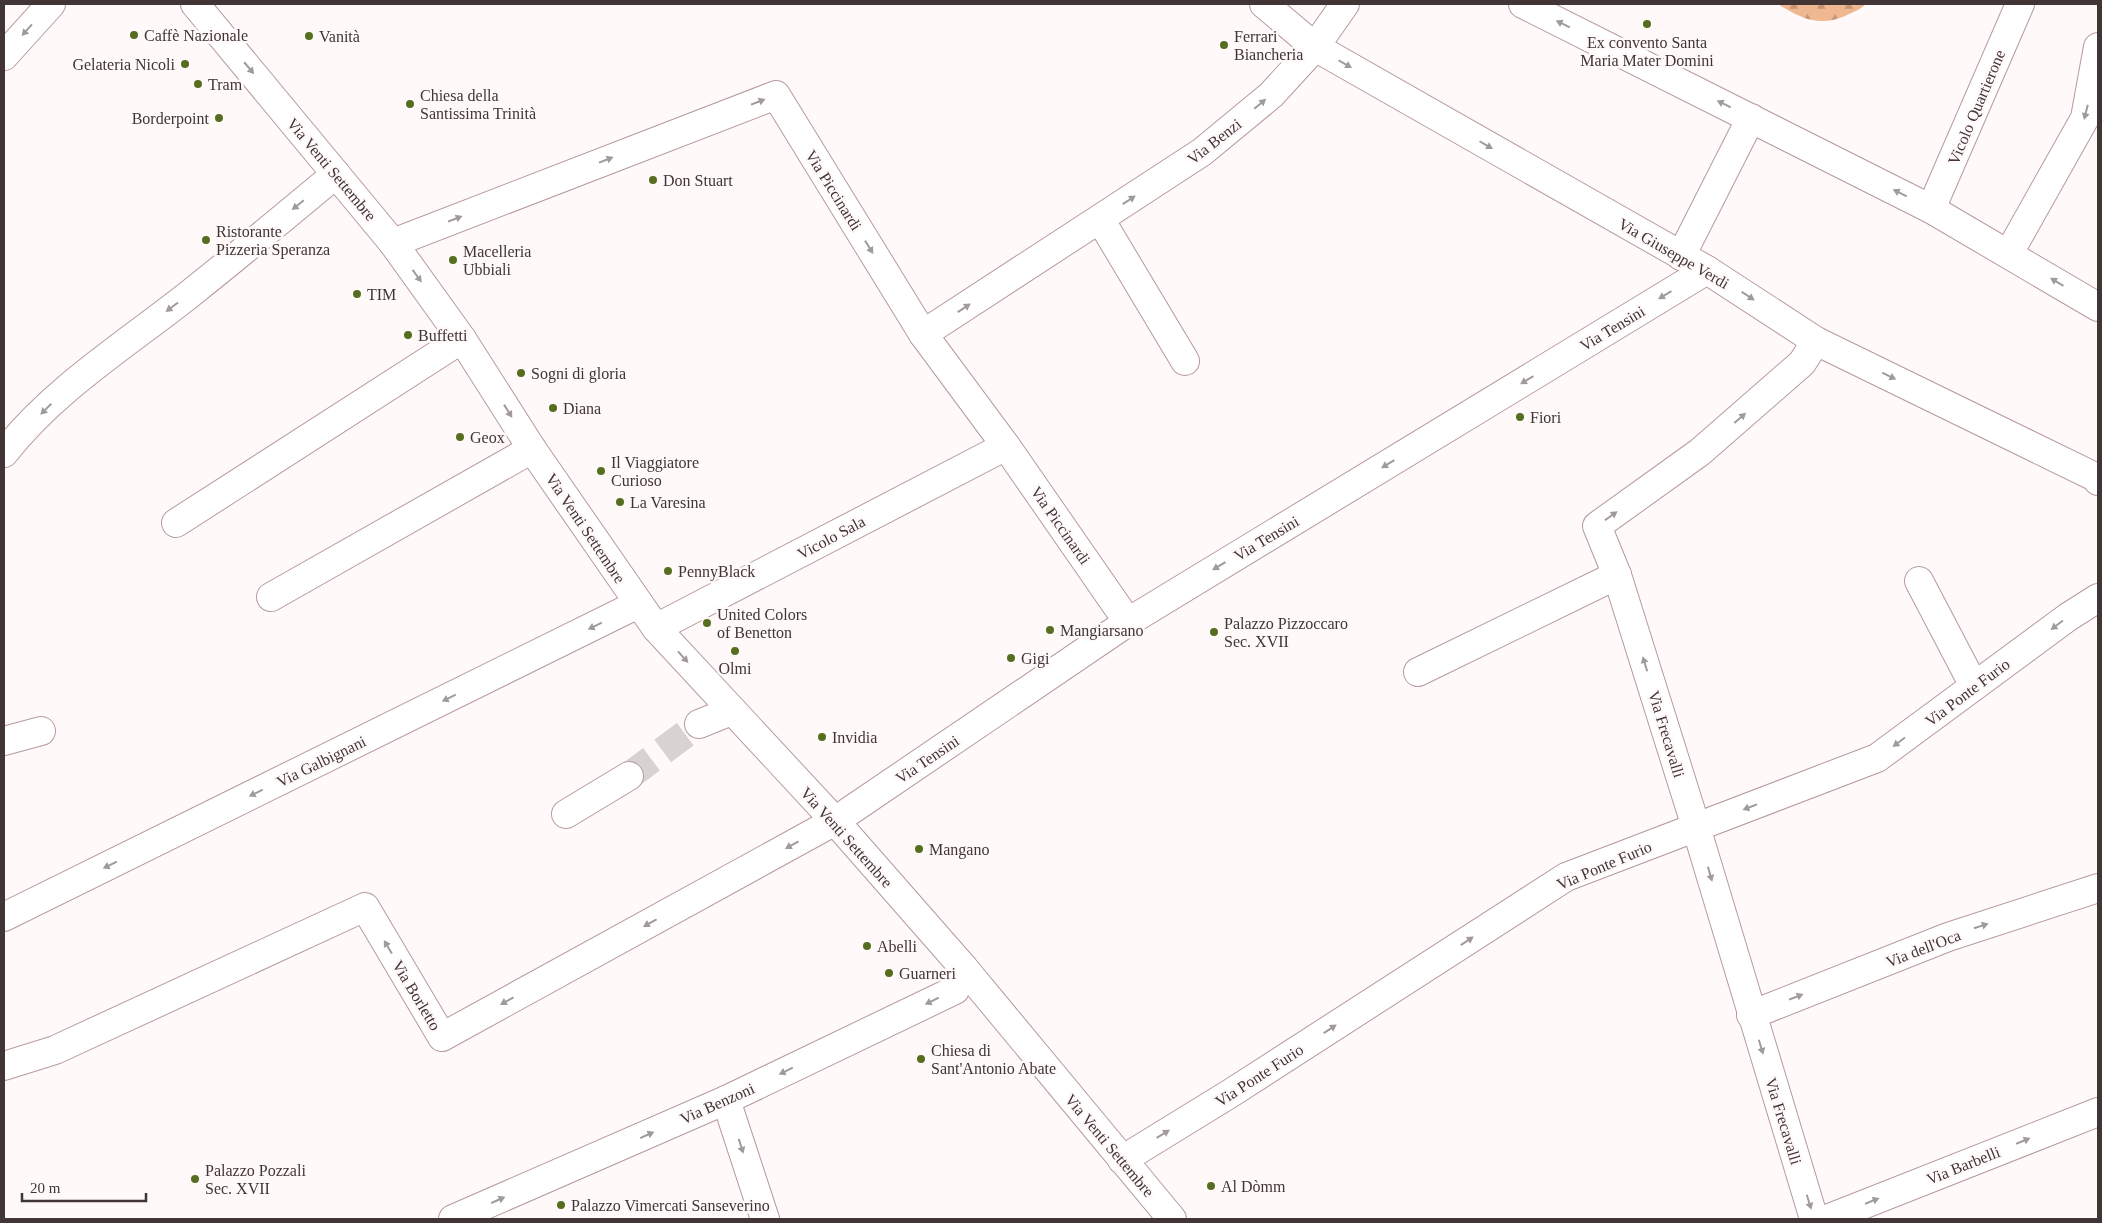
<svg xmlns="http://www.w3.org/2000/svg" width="2102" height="1223" viewBox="0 0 2102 1223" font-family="'Times New Roman',serif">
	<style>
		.forest { fill: url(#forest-firs) }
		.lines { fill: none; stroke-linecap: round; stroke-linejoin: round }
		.minor-tunnel { stroke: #d9d2d2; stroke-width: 28; stroke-dasharray: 28 14; stroke-linecap: butt }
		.minor-casing { stroke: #b79a9d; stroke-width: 30 }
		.minor { stroke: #fff; stroke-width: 28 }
		.oneway { fill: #a09a9a }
		.poi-dot { fill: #556e20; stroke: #fff9f9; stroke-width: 2 }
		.labels { text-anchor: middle; stroke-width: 5; stroke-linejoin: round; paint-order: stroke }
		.poi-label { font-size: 16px; fill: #413536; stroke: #fff9f9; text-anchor: start }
		.street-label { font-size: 16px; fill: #413536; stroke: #fff9f9 }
	</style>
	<defs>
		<pattern id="forest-firs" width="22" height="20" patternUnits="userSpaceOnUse" patternTransform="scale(1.25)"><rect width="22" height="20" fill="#f0b890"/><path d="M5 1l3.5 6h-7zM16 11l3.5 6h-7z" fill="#c49676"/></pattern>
	</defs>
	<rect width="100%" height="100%" fill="#fff9f9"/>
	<path class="forest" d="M1778,4H1866C1860,10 1853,12 1845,16C1819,27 1802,19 1778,4Z"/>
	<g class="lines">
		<polyline class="minor-tunnel" points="629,776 699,724"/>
		<g class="minor-casing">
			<g id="minor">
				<polyline points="195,4 393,243 462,339 532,449 656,628 835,821 963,967 1172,1219"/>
				<polyline points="1264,4 1315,47 1707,270 1816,341 2097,478 2098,481"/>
				<polyline points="1523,4 1931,209 2098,307"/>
				<polyline points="4,56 51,4"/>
				<polyline points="1931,209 2020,4"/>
				<polyline points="1100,219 1185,361"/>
				<polyline points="393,243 776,95 923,334 1006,446 1128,622"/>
				<polyline points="2009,253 2085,118 2098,47"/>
				<polyline points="1681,256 1751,118"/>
				<polyline points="923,334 1202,152 1271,95 1315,47 1345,4"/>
				<path d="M4,453C55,388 127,344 191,293C240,254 288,214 336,174"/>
				<polyline points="176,523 462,339"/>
				<polyline points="1919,581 1974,686"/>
				<polyline points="271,597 532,449"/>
				<polyline points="656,628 1006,446"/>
				<polyline points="1418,672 1617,575"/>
				<polyline points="699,724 731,711"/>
				<polyline points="4,741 41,731"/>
				<polyline points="566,814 629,776"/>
				<polyline points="4,917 638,604"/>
				<polyline points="1751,1015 1948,937 2098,888"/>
				<polyline points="4,1066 55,1050 365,907 442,1037 835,821 1128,622 1707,270"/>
				<polyline points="726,1100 765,1219"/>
				<polyline points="1122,1160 1231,1093 1566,877 1877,758 2068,617 2098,598"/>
				<polyline points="453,1219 726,1100 955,990 963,967"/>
				<polyline points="1814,1219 1696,827 1617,575 1597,526 1700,452 1802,363 1816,341"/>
				<polyline points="1827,1219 2098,1112"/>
			</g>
		</g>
		<use href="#minor" class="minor"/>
	</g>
	<defs><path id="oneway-solid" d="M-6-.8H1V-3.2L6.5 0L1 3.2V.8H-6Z" transform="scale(1.25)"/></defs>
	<g class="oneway">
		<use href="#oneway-solid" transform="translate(1563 24) rotate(-154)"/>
		<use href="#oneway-solid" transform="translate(27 30) rotate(132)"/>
		<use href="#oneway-solid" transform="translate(1345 64) rotate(30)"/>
		<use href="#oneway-solid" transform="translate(249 68) rotate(50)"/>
		<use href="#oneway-solid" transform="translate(758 102) rotate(-21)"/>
		<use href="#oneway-solid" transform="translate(1260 104) rotate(-40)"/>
		<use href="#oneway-solid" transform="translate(1724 104) rotate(-154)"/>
		<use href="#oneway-solid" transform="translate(2086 112) rotate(104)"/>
		<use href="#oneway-solid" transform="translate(1486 145) rotate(30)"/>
		<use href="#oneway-solid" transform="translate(606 160) rotate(-21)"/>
		<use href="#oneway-solid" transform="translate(1900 193) rotate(-153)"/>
		<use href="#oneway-solid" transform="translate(1129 200) rotate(-33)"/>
		<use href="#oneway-solid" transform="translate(298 205) rotate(141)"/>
		<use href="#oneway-solid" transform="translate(455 219) rotate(-21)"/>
		<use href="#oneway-solid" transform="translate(869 247) rotate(58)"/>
		<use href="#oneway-solid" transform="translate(417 276) rotate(54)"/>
		<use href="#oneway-solid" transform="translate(2057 282) rotate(-149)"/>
		<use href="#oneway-solid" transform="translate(1665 295) rotate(149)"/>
		<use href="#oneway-solid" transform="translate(1748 296) rotate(33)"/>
		<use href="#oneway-solid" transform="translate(172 307) rotate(143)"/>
		<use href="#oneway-solid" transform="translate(964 308) rotate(-33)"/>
		<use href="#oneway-solid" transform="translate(1889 376) rotate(26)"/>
		<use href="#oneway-solid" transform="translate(1527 380) rotate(149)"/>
		<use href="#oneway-solid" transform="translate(46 409) rotate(135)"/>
		<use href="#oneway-solid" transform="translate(508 411) rotate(58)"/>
		<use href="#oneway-solid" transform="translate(1740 418) rotate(-41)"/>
		<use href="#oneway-solid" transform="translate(1388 464) rotate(149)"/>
		<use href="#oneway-solid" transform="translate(1611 516) rotate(-35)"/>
		<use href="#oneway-solid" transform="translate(1219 566) rotate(149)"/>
		<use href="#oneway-solid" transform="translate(2057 625) rotate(143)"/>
		<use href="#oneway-solid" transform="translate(595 626) rotate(154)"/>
		<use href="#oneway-solid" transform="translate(683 657) rotate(48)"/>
		<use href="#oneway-solid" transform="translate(1645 664) rotate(-107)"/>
		<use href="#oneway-solid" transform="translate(449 698) rotate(154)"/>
		<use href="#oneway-solid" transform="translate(1899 742) rotate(143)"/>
		<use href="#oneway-solid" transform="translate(256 793) rotate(154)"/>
		<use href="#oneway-solid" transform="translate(1750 807) rotate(159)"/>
		<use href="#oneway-solid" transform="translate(792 845) rotate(151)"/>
		<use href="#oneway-solid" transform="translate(110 865) rotate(154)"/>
		<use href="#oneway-solid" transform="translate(1710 874) rotate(74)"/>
		<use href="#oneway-solid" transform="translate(650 923) rotate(151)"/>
		<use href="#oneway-solid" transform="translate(1981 926) rotate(-18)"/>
		<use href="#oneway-solid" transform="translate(1467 941) rotate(-33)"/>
		<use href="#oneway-solid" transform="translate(388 947) rotate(-121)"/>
		<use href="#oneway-solid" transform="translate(1796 997) rotate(-21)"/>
		<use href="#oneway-solid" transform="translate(507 1001) rotate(151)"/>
		<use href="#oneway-solid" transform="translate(932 1001) rotate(154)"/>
		<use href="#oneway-solid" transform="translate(1330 1029) rotate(-33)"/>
		<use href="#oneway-solid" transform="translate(1761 1047) rotate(73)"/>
		<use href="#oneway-solid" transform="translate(786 1071) rotate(154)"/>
		<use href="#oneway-solid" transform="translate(1163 1134) rotate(-31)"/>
		<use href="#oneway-solid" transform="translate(647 1135) rotate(-24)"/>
		<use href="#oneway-solid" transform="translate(2023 1141) rotate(-22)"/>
		<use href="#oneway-solid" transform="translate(741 1146) rotate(72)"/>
		<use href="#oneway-solid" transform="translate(498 1200) rotate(-24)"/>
		<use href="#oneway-solid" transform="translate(1872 1201) rotate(-22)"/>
		<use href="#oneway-solid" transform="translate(1809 1202) rotate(73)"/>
	</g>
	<g class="poi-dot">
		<circle cx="1647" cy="24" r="5"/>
		<circle cx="134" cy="35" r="5"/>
		<circle cx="309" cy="36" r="5"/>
		<circle cx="1224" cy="45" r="5"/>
		<circle cx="185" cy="64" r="5"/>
		<circle cx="198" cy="84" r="5"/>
		<circle cx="410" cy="104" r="5"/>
		<circle cx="219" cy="118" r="5"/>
		<circle cx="653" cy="180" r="5"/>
		<circle cx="206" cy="240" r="5"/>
		<circle cx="453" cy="260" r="5"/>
		<circle cx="357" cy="294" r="5"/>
		<circle cx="408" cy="335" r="5"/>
		<circle cx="521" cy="373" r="5"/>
		<circle cx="553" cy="408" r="5"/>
		<circle cx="1520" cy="417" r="5"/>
		<circle cx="460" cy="437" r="5"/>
		<circle cx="601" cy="471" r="5"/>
		<circle cx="620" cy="502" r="5"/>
		<circle cx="668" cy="571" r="5"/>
		<circle cx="707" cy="623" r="5"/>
		<circle cx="1050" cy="630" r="5"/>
		<circle cx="1214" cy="632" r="5"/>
		<circle cx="735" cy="651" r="5"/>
		<circle cx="1011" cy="658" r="5"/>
		<circle cx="822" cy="737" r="5"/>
		<circle cx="919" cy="849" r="5"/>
		<circle cx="867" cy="946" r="5"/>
		<circle cx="889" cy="973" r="5"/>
		<circle cx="921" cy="1059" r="5"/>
		<circle cx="195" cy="1179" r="5"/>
		<circle cx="1211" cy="1186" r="5"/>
		<circle cx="561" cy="1205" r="5"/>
	</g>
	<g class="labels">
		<g class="poi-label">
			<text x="144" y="41">Caffè Nazionale</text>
			<text x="319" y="42">Vanità</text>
			<text x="1234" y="42">Ferrari<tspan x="1234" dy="18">Biancheria</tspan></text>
			<text x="1647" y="48" text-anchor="middle">Ex convento Santa<tspan x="1647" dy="18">Maria Mater Domini</tspan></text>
			<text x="175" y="70" text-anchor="end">Gelateria Nicoli</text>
			<text x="208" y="90">Tram</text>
			<text x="420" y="101">Chiesa della<tspan x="420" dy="18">Santissima Trinità</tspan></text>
			<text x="209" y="124" text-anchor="end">Borderpoint</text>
			<text x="663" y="186">Don Stuart</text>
			<text x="216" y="237">Ristorante<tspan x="216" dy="18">Pizzeria Speranza</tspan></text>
			<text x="463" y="257">Macelleria<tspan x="463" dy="18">Ubbiali</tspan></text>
			<text x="367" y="300">TIM</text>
			<text x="418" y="341">Buffetti</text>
			<text x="531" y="379">Sogni di gloria</text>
			<text x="563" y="414">Diana</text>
			<text x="1530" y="423">Fiori</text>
			<text x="470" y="443">Geox</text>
			<text x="611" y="468">Il Viaggiatore<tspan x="611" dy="18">Curioso</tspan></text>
			<text x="630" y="508">La Varesina</text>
			<text x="678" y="577">PennyBlack</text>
			<text x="717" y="620">United Colors<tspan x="717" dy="18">of Benetton</tspan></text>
			<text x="1224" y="629">Palazzo Pizzoccaro<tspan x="1224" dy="18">Sec. XVII</tspan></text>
			<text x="1060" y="636">Mangiarsano</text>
			<text x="1021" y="664">Gigi</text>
			<text x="735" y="674" text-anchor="middle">Olmi</text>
			<text x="832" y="743">Invidia</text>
			<text x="929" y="855">Mangano</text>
			<text x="877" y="952">Abelli</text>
			<text x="899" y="979">Guarneri</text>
			<text x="931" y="1056">Chiesa di<tspan x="931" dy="18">Sant'Antonio Abate</tspan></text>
			<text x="205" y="1176">Palazzo Pozzali<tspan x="205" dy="18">Sec. XVII</tspan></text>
			<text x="1221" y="1192">Al Dòmm</text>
			<text x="571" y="1211">Palazzo Vimercati Sanseverino</text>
		</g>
		<g class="street-label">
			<text transform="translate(1976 107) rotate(-67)" y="6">Vicolo Quartierone</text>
			<text transform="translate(1214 141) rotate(-38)" y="6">Via Benzi</text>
			<text transform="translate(332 169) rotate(50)" y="6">Via Venti Settembre</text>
			<text transform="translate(834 190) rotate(58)" y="6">Via Piccinardi</text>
			<text transform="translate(1674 253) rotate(30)" y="6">Via Giuseppe Verdi</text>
			<text transform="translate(1612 328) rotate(-31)" y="6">Via Tensini</text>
			<text transform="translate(1061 525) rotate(55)" y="6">Via Piccinardi</text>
			<text transform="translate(586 528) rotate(56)" y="6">Via Venti Settembre</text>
			<text transform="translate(831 537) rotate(-28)" y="6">Vicolo Sala</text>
			<text transform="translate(1266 538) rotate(-31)" y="6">Via Tensini</text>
			<text transform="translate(1967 692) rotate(-37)" y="6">Via Ponte Furio</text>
			<text transform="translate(1667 734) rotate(73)" y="6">Via Frecavalli</text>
			<text transform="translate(927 759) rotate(-34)" y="6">Via Tensini</text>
			<text transform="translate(321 761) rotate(-26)" y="6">Via Galbignani</text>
			<text transform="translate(847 837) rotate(48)" y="6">Via Venti Settembre</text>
			<text transform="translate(1604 865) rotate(-23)" y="6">Via Ponte Furio</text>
			<text transform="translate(1923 948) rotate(-21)" y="6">Via dell'Oca</text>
			<text transform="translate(417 995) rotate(59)" y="6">Via Borletto</text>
			<text transform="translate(1259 1075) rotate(-33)" y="6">Via Ponte Furio</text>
			<text transform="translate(717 1103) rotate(-24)" y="6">Via Benzoni</text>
			<text transform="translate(1784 1121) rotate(73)" y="6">Via Frecavalli</text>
			<text transform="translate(1110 1145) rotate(50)" y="6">Via Venti Settembre</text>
			<text transform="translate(1963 1165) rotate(-22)" y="6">Via Barbelli</text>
		</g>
	</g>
	<rect width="2102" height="1223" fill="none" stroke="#413536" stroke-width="10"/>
	<path d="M22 1193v8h124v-8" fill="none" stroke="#413536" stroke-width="2.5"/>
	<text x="30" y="1193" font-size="15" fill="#413536" stroke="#fff9f9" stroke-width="4" paint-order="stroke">20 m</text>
</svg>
